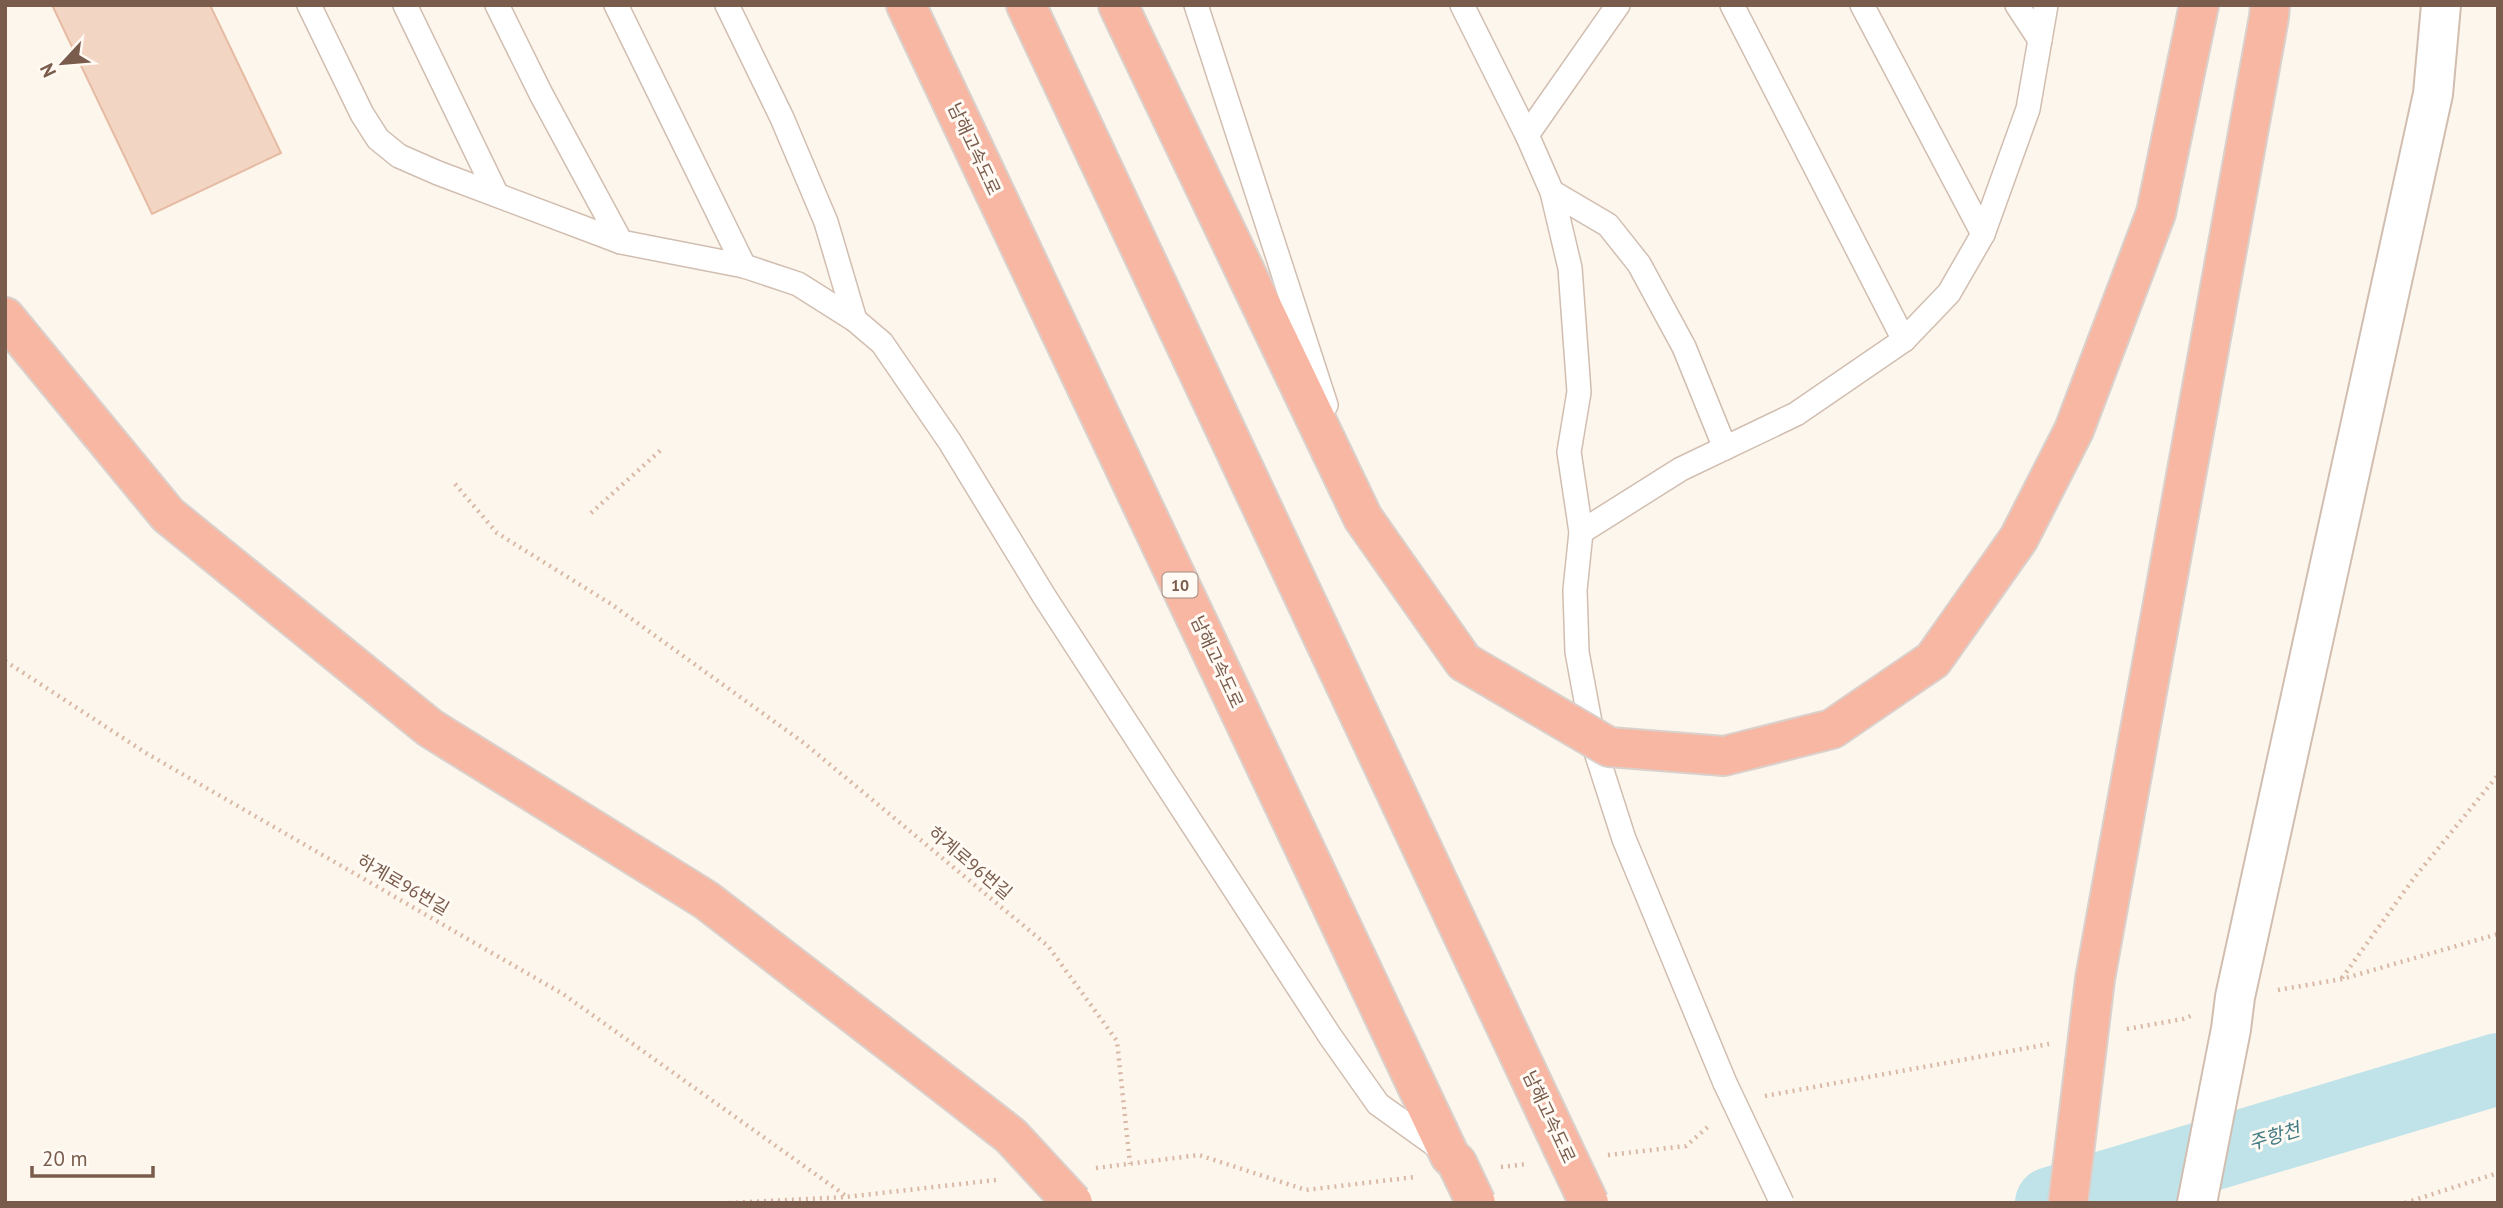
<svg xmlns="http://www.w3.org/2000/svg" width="2503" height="1208" viewBox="0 0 2503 1208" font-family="'PT Sans','Noto Sans KR',sans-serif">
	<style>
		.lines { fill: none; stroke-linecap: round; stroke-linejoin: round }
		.river { stroke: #bfe3e8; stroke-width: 72 }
		.building { fill: #f3d5c3; stroke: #e6bba3; stroke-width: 2 }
		.lane-casing { stroke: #d1beb0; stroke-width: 26 }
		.street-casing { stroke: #d1beb0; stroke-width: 42 }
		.highway-casing { stroke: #dad1cd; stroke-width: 42 }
		.path { stroke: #d9b8a5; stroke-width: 4.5; stroke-dasharray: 2 5; stroke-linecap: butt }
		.lane { stroke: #fff; stroke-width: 23 }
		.street { stroke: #fff; stroke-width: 38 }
		.highway { stroke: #f7b7a3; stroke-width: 38 }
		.lane-bridge-casing { stroke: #d1beb0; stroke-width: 26; stroke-linecap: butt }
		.highway-bridge-casing { stroke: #dad1cd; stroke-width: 42; stroke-linecap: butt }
		.lane-bridge { stroke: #fff; stroke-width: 23 }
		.highway-bridge { stroke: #f7b7a3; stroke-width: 38 }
		.labels { text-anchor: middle; stroke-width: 6; stroke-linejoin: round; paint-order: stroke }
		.shield { fill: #fffaf3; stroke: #a28b7f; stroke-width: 2 }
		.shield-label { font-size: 16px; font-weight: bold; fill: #7a5c4d }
		.street-label { font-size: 18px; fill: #7a5c4d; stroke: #fffaf3 }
		.water-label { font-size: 19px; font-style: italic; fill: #437c86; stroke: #fffaf3 }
	</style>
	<rect width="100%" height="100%" fill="#fdf6ec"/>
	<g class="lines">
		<polyline class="river" points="2051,1203 2498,1069"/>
	</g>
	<polygon class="building" points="52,5 210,5 281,153 152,214"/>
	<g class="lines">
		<g class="lane-casing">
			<g id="lane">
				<polyline points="309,5 362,114 378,139 399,156 438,173 621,242"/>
				<polyline points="405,5 497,195"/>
				<polyline points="497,5 541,94 621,242 744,266 798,284 855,320 882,343 950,442 1044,596 1330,1036 1378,1104 1442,1150"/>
				<polyline points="616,5 744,266"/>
				<polyline points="727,5 782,118 826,222 855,320"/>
				<polyline points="1196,5 1326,405"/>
				<polyline points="1462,5 1527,135 1552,192 1570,268 1579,392 1569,452 1581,532 1575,590 1577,652 1595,749 1624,839 1725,1083"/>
				<polyline points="1732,5 1904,340"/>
				<polyline points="1862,5 1983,234"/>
				<polyline points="2017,5 2040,40"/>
				<polyline points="1527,135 1618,5"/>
				<polyline points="1552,192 1608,225 1639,264 1684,347 1725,448"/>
				<polyline points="1581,532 1681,469 1796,414 1904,340 1949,293 1983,234 2028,109 2046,5"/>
			</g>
		</g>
		<g class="street-casing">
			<polyline id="street" points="2197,1203 2231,1029 2235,997 2433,94 2441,5"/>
		</g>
		<g class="highway-casing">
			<g id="highway">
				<polyline points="906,5 1450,1156 1457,1163"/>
				<polyline points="1026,5 1562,1146"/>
				<polyline points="1118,5 1363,518 1464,662"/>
				<polyline points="5,317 168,515 430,728 706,900 947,1086"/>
				<polyline points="1724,756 1832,729 1933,660 2019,538 2074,430 2156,213 2199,5"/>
				<polyline points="2095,979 2269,17 2270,5"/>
			</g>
		</g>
		<g class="path">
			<polyline points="455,484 497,533 611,604 804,743 1048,946 1117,1041 1130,1164"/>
			<polyline points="591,513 663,448"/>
			<polyline points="5,661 146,753 563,994 846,1196"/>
			<polyline points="2342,978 2414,878 2498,775"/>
			<polyline points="2278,990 2342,979 2498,934"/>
			<polyline points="2127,1029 2183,1019 2193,1015"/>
			<polyline points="1765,1096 2049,1044"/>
			<polyline points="1608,1155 1686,1146 1710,1125"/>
			<polyline points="1501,1167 1527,1164"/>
			<polyline points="1096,1168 1199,1155 1306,1190 1415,1177"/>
			<polyline points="729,1203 846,1197 996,1180"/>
			<polyline points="2405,1203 2498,1173"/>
		</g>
		<use href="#lane" class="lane"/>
		<use href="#street" class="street"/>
		<use href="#highway" class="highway"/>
		<g class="lane-bridge-casing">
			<polyline id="lane-bridge" points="1725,1083 1782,1203"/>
		</g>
		<g class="highway-bridge-casing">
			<g id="highway-bridge">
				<polyline points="1464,662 1609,747 1724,756"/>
				<polyline points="947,1086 1011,1136 1073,1203"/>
				<polyline points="1562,1146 1589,1203"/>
				<polyline points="1457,1163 1476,1203"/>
				<polyline points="2068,1203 2095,979"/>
			</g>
		</g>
		<use href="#lane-bridge" class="lane-bridge"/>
		<use href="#highway-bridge" class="highway-bridge"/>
	</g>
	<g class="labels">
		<rect class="shield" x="1162.5" y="572.5" width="35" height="25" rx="5"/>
		<g class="shield-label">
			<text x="1180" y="591">10</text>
		</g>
		<g class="street-label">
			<text transform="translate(974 149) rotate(65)" y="6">남해고속도로</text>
			<text transform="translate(1217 662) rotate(65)" y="6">남해고속도로</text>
			<text transform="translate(970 863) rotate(40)" y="6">하계로96번길</text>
			<text transform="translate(403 885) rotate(30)" y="6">하계로96번길</text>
			<text transform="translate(1549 1117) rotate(65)" y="6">남해고속도로</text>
		</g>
		<g class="water-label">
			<text transform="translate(2274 1136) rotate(-17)" y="7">주항천</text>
		</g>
	</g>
	<rect width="2503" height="1208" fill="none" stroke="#7a5c4d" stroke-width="14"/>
	<g transform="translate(63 63) rotate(244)" stroke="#fffaf3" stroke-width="5" paint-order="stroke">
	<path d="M0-5L12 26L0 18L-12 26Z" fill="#7a5c4d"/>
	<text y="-10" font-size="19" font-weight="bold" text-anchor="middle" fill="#7a5c4d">N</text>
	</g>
	<path d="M32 1166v10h121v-10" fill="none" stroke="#7a5c4d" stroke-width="3.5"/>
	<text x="42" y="1166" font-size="21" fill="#7a5c4d" stroke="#fffaf3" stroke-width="5" paint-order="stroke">20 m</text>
</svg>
